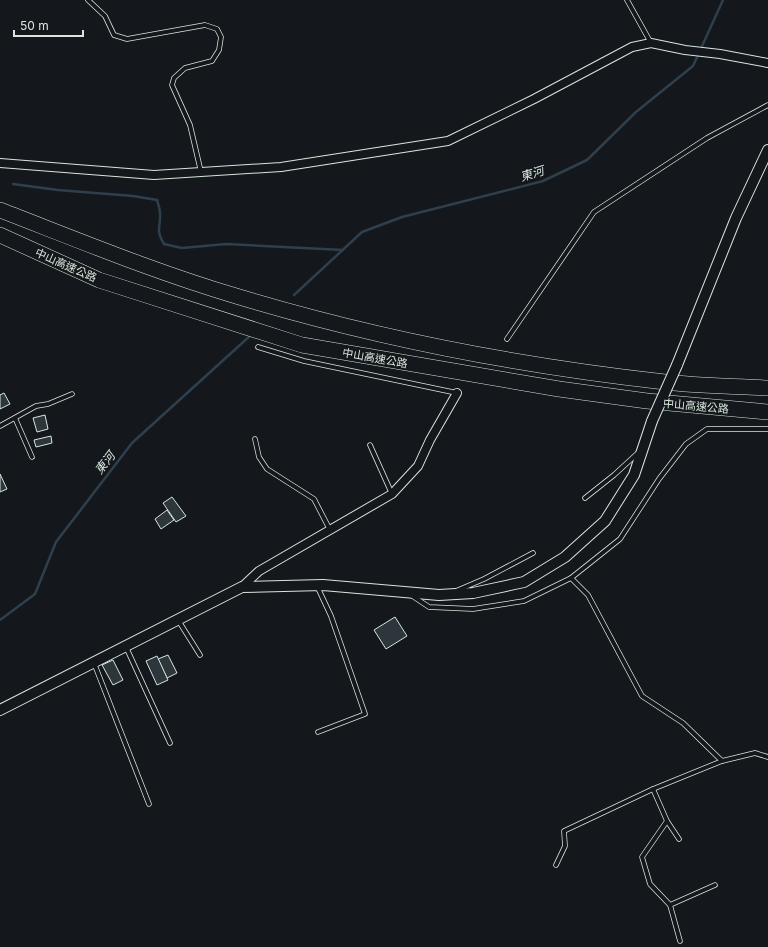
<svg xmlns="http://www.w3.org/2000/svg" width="768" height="947" viewBox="0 0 768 947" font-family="Inter,'Noto Sans TC',sans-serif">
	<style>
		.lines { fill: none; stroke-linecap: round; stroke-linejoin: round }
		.stream { stroke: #2f3f4d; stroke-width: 2.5 }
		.building { fill: #2c363c; stroke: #d8e6dc }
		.service-casing { stroke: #d8e6dc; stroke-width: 5.5 }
		.minor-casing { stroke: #d8e6dc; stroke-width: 10 }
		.tertiary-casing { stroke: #d8e6dc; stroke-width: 12 }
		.motorway-casing { stroke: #d8e6dc; stroke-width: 16 }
		.service { stroke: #14181c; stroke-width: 4 }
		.minor { stroke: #14181c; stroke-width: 8 }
		.tertiary { stroke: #14181c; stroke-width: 10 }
		.motorway { stroke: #14181c; stroke-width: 15 }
		.tertiary-bridge-casing { stroke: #d8e6dc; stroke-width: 12; stroke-linecap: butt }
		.tertiary-bridge { stroke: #14181c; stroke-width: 10 }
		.labels { text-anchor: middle; stroke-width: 3; stroke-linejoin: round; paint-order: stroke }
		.street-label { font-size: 11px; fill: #d8e6dc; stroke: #14181c }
		.water-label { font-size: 12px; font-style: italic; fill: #d8e6dc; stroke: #14181c }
	</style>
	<rect width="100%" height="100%" fill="#14181c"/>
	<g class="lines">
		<g class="stream">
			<path d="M13,184L58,190L133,196L157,200C158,204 160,209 160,213C161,227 155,229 164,244L182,248L226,244L343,250"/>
			<polyline points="294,295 362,232 402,217 543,181 587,160 636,112 693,66 723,0"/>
			<polyline points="0,620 35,594 56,542 132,443 251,335"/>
		</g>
	</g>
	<g class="building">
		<polygon points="4,393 10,404 0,409 0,395"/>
		<polygon points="45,415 48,429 37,432 33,418"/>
		<polygon points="51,436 52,443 36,447 34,440"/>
		<polygon points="0,474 7,489 0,492"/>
		<polygon points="172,497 186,516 176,522 163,503"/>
		<polygon points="167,510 174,520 161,529 155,519"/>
		<polygon points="395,617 407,636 386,649 374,630"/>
		<polygon points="168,655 177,673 167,678 158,659"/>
		<polygon points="157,656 168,680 157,685 146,661"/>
		<polygon points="113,660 123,680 113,685 102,665"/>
	</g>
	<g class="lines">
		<g class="service-casing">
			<g id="service">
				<polyline points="88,0 105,16 114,35 127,39 205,25 217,29 221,37 219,50 212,61 185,68 174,78 172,85 190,125 201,172"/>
				<polyline points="627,0 651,43"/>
				<polyline points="507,339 594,212 707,138 768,105"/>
				<polyline points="258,347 304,361 457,393"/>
				<polyline points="15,418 32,457"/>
				<polyline points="0,426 36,406 48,404 72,394"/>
				<polyline points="255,439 259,457 267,469 314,499 330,530"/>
				<polyline points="370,445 392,494"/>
				<polyline points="585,498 614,475 639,452"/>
				<polyline points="571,578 588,595 642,696 683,723 722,761"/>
				<polyline points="317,586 331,616 365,714 318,732"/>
				<polyline points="456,591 484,579 533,553"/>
				<polyline points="411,595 429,607 473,609 524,601 571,578 620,539 659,479 686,444 707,429 768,429"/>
				<polyline points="178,620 200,655"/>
				<polyline points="126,647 170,743"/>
				<polyline points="94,663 149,804"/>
				<polyline points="653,789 667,821 642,857 650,884 670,905 680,941"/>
				<polyline points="667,821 679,839"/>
				<polyline points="556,865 565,846 564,831 653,789 722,761 755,753 768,757"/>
				<polyline points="670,905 715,885"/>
			</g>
		</g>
		<g class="minor-casing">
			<g id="minor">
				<polyline points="0,163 154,175 281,167 448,141 534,99 632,47 651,43 685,50 720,54 768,63"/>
				<polyline points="242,587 259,571 392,494 418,466 430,440 457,393"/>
			</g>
		</g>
		<g class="tertiary-casing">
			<g id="tertiary">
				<polyline points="677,365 736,218 768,150"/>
				<polyline points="0,710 242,587 323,585 439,595 473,593 524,582 565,557 605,521 634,475 652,421"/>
			</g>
		</g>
		<g class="motorway-casing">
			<g id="motorway">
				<path d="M0,210C78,240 155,272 236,296C375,338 520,366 665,382C699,386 734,386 768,388"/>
				<polyline points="0,235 99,280 302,345 559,389 647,401 768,412"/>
			</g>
		</g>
		<use href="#service" class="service"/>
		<use href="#minor" class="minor"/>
		<use href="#tertiary" class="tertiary"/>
		<use href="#motorway" class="motorway"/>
		<g class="tertiary-bridge-casing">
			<polyline id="tertiary-bridge" points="652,421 677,365"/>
		</g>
		<use href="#tertiary-bridge" class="tertiary-bridge"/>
	</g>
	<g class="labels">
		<g class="street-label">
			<text transform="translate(66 265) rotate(24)" y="4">中山高速公路</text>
			<text transform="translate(375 358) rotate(10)" y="4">中山高速公路</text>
			<text transform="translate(696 406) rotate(5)" y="4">中山高速公路</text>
		</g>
		<g class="water-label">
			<text transform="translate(532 174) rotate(-17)" y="4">東河</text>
			<text transform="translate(105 463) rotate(-52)" y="4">東河</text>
		</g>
	</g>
	<path d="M14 30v6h69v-6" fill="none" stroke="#d8e6dc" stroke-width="2"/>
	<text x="20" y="30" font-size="12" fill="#d8e6dc" stroke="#14181c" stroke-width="3" paint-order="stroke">50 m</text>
</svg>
